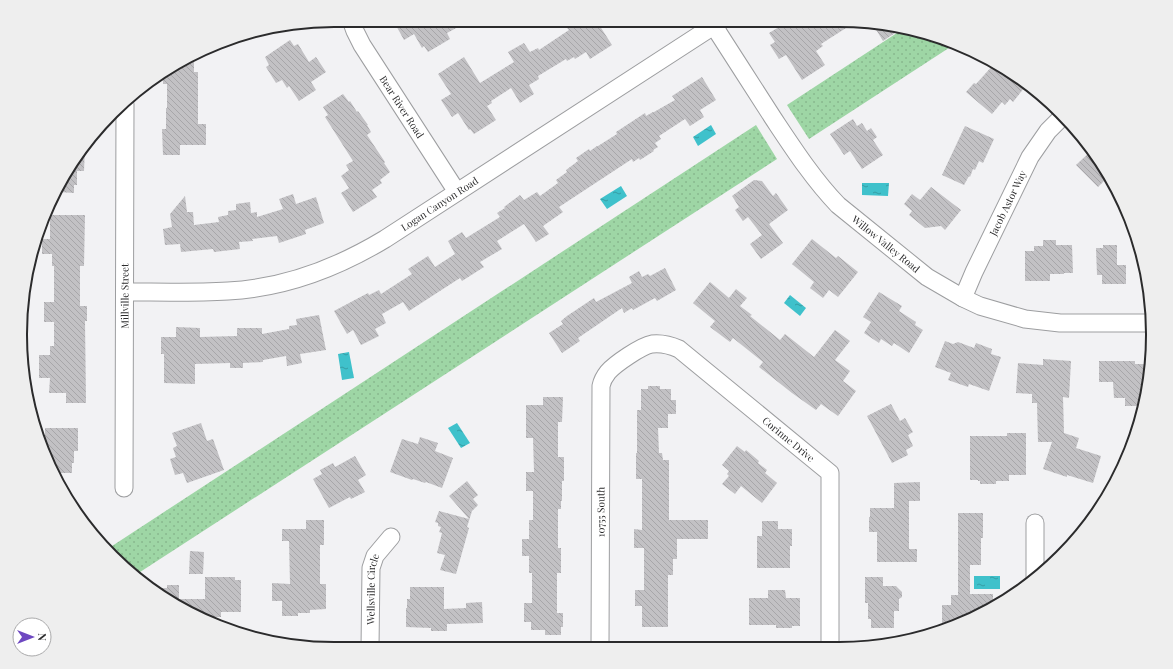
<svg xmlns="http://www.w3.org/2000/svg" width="1173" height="669" viewBox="0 0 1173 669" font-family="'Playfair Display',serif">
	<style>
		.grass { fill: url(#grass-dots) }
		.water { fill: url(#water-ripples) }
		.building { fill: url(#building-back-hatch) }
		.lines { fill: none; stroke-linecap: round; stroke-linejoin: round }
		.minor-casing { stroke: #9d9ea0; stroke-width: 19 }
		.minor { stroke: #fff; stroke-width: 17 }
		.labels { text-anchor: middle; stroke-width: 3.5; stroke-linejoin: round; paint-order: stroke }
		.street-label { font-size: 10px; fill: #2b2b2c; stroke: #fff }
		.rim { fill: none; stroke: #2b2b2c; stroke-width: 2 }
	</style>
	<defs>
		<pattern id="grass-dots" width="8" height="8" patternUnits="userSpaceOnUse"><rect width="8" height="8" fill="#9ed6a5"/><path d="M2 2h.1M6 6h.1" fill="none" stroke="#88b88e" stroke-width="1.8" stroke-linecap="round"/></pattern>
		<pattern id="water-ripples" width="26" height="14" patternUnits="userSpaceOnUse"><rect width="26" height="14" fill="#3fc1cb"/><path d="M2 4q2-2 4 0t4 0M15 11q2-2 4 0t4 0" fill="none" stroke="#359da5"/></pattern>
		<pattern id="building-back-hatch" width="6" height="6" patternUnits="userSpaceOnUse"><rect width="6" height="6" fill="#c2c1c4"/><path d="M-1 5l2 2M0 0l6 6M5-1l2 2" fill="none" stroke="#a7a6a9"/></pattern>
	</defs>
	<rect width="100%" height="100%" fill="#f2f2f4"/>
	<g class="grass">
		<polygon points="903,29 940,37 955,44 809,139 787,105"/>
		<polygon points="756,125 777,159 137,574 109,548"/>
	</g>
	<g class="water">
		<polygon points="711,125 716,134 698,146 693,137"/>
		<polygon points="862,183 889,183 888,196 862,195"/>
		<polygon points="621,186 627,196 607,209 600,199"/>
		<polygon points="790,295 806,308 800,316 784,303"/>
		<polygon points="349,352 354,378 342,380 338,354"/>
		<polygon points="457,423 470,443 461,448 448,428"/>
		<rect x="974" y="576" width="26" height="13"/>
	</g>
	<g class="building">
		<polygon points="393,20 471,20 447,33 450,39 428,52 424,46 422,48 414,34 404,40"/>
		<polygon points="579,20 596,20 612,45 590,59 586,52 575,59 574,57 567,61 566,59 538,76 539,79 529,85 534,94 520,103 511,88 491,101 492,103 487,106 496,120 474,134 470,129 469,130 458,113 452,117 441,100 451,94 438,74 464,57 480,83 514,62 508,52 524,43 530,52 538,48 539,50 569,30 567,28"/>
		<polygon points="789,21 857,21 821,44 823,46 816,51 825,65 802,80 786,55 779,59 770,45 775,42 769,33"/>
		<polygon points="872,23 888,26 901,29 883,41"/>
		<polygon points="290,40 294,46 298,44 309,62 316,57 326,72 311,82 316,90 299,101 289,86 287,88 282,80 276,83 266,67 269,65 265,57"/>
		<polygon points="187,62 194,62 194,72 198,72 198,124 206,124 206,145 180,145 180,155 163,155 162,129 166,129 166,108 167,108 167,84 163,84 163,74"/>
		<polygon points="994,64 1016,76 1013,79 1024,88 1013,102 1010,99 1005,105 1002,102 992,114 966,92 974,83 976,84"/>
		<polygon points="702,77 716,100 700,110 704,117 690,126 685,119 659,136 661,139 655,143 658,147 653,150 654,151 640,160 639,158 633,162 632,159 559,207 563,212 543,226 549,234 536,242 524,224 497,241 502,249 480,262 484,267 462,281 460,278 409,311 403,302 382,314 386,323 375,329 379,336 361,345 353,330 347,334 334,311 368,293 369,295 379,290 381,294 412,274 408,269 428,256 435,267 455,254 448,241 462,232 466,238 500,217 497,213 505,208 504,207 520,195 524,200 537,192 540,196 558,183 556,180 567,172 566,170 578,161 576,158 589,149 590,151 597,146 598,146 617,134 616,132 645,113 646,116 653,112 654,112 675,100 672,96"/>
		<polygon points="343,94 349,102 350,101 357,112 358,111 368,125 367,125 371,132 367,135 385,162 384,163 390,172 380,180 382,183 372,190 377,197 353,212 341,193 349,188 341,176 349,170 346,165 353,161 325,117 328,115 323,107"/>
		<polygon points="853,119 857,126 862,123 867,131 871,128 877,137 873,140 883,155 862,169 850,151 844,155 830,134"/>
		<polygon points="965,126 994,139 983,163 979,161 975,170 973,169 970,177 969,176 964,185 942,175"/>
		<polygon points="85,147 84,171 77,171 77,185 74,185 74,193 58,192 73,160"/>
		<polygon points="1092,150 1100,160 1109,176 1098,187 1076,165"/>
		<polygon points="754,180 762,181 773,196 776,193 788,210 769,224 783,243 761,259 750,244 762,235 748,217 743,221 735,210 739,207 732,196"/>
		<polygon points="931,187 961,210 945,230 941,226 925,228 909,215 912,211 904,204 912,194 920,200"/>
		<polygon points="293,194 296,204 316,197 324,223 305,230 306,234 279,243 277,236 252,239 253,241 239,242 240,249 214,252 213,249 181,252 180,244 165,245 163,229 172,227 170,214 185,196 187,212 193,212 194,225 219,222 218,217 228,215 228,211 236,210 236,204 250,202 251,213 257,212 257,217 283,209 279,199"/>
		<polygon points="50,215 85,215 84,266 80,266 80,306 87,306 87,321 85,321 86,403 66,403 66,393 49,393 50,378 39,378 39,355 50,355 50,346 54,346 54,322 44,322 44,302 54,302 54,266 52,266 52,254 42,254 42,239 50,239"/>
		<polygon points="812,239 836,258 838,256 858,272 838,297 829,290 823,298 810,288 814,282 792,264"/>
		<polygon points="1043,240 1056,240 1056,245 1072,245 1073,273 1064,273 1064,274 1050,274 1050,281 1025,281 1025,251 1034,251 1034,246 1043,246"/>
		<polygon points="1103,245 1117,245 1117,265 1126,265 1126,284 1102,284 1102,275 1097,275 1096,248 1103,248"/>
		<polygon points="665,268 676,290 657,301 655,298 633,310 632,308 624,313 622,308 578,338 580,341 562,353 549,333 563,324 561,321 567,316 594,298 596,302 632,283 629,277 639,271 642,277 648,274 650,276"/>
		<polygon points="710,282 729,298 736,289 747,298 740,306 752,315 750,316 780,340 785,334 814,357 835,330 850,341 835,360 850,371 843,381 856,391 838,416 821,404 816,410 792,393 759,367 763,362 733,338 730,342 710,327 715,321 693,303"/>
		<polygon points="879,292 902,306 899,311 916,322 915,325 923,330 909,353 894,343 892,346 881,339 879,343 864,333 871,322 863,317"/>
		<polygon points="319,315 326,350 300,354 302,363 287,366 286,356 263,360 263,362 243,363 243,368 230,368 230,363 195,364 195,384 164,383 164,354 161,354 161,337 176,337 176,327 200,328 200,337 237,336 237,328 262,328 262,334 289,329 289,326 297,325 296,319"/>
		<polygon points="945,341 953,344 958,342 974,348 976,343 992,349 991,354 1001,357 989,391 969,384 968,387 948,380 951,373 935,367"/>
		<polygon points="1043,359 1071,361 1069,398 1063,397 1064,433 1079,438 1076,448 1101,456 1093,483 1067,475 1067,477 1043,469 1052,442 1038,442 1037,403 1032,403 1032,394 1016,393 1018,363 1043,365"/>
		<polygon points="1099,361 1135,361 1135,364 1150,364 1147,396 1144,406 1125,406 1125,398 1114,398 1113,382 1099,382"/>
		<polygon points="648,386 660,386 660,389 671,389 671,400 676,400 676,414 668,414 668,428 658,428 659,453 662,453 663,460 669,460 669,520 708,520 708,539 677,539 677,559 673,559 673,575 668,575 668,627 642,627 642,606 635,606 635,590 644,590 644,548 634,548 634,529 642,530 642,479 636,479 636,453 637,453 637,410 641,410 641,389 648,389"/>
		<polygon points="543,397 563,397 562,422 558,422 558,457 564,457 564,481 562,481 562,501 561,501 561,509 558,509 558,548 561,548 561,573 557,573 557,613 563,613 563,627 561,627 561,635 545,635 545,630 531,630 531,622 524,622 524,603 532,603 532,573 529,573 529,556 522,556 522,539 529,539 529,520 533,520 533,491 526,491 526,472 534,472 533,438 526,438 526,405 543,405"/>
		<polygon points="891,404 900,421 905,418 913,432 908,435 913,446 906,450 908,455 892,463 867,416"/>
		<polygon points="201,423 207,441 213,439 224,470 187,483 183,473 175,475 170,459 176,457 173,448 177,446 172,433"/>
		<polygon points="45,428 78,428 78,451 74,451 74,463 72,463 72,473 57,473 37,436 45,435"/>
		<polygon points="1007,433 1026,433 1026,475 1009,475 1009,481 996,481 996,484 980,484 980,481 978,481 978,480 970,480 970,436 1007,436"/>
		<polygon points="420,437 438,443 435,451 453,458 442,488 426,482 425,483 413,479 412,480 390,472 402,439 418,444"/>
		<polygon points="737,446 745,452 746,450 759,461 758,463 767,470 765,473 777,483 762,503 741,486 735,494 722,484 729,476 727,474 729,471 722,465"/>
		<polygon points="355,456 366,475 358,480 365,492 351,499 350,497 329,508 313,479 322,474 320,470 333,463 335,467"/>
		<polygon points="467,481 478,495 473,499 478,505 472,511 467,527 469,528 456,574 440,570 445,555 437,553 442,533 439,532 441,527 438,526 438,523 435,522 439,511 469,519 449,496"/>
		<polygon points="920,482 920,501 909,501 909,549 917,549 917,562 877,562 877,532 869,532 869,517 870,517 870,508 894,508 894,483"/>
		<polygon points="958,513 983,513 983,538 981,538 981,565 970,565 970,594 993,594 993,608 950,628 942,628 942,605 951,605 951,595 958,595"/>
		<polygon points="306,520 324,520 324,545 320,545 320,584 326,584 326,609 310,610 310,613 298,613 298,616 282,616 282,601 272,601 272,583 290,584 289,541 282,541 282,529 306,529"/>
		<polygon points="762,521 778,521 778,529 792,529 792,546 790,546 790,568 757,568 757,536 762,536"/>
		<polygon points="190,551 204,552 203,574 189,574"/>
		<polygon points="205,577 235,577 235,580 241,580 241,612 221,612 221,617 202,617 160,596 152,588 167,588 167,585 179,585 179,599 205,599"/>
		<polygon points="865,577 883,577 883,586 896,586 902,592 902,597 899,599 899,611 894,611 894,628 871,628 871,619 868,619 868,603 865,603"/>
		<polygon points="410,587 444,587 444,609 466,608 466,603 482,602 483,623 447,624 447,631 431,631 431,628 406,627 406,608 407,608 407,599 410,599"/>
		<polygon points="768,590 785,590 786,598 800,598 800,626 792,626 792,628 776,628 776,625 749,625 749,598 768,598"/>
	</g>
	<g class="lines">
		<g class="minor-casing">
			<g id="minor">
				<path id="s1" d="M351,20L355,31L362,45L457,192"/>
				<path id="s2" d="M710,20C731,53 752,85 773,118C793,148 813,179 838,205L927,277L963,298L980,306L1025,319L1060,323H1152"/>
				<path id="s3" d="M125,292C159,292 194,293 228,291C285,288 337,268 385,239L721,21"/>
				<path id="s4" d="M963,298L974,272L1030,157L1048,131L1064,115"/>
				<path id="s5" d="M124,488L125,104"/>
				<polyline points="1035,523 1035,577"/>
				<path id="s6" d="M370,648L371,568L375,556L391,537"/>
				<path id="s7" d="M600,648L601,386C602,381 604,377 608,372C615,364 641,346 652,344C661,343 670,345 679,349L830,473V648"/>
			</g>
		</g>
		<use href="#minor" class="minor"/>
	</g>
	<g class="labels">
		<g class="street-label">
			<text dy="4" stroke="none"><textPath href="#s1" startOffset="101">Bear River Road</textPath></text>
			<text dy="4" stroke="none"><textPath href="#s3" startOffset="335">Logan Canyon Road</textPath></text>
			<text dy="4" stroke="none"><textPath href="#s4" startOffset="105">Jacob Astor Way</textPath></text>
			<text dy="4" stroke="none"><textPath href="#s2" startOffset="287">Willow Valley Road</textPath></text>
			<text dy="4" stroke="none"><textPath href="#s5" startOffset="192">Millville Street</textPath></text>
			<text dy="4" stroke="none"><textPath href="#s7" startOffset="500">Corinne Drive</textPath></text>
			<text dy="4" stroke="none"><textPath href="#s7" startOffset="136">10755 South</textPath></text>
			<text dy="4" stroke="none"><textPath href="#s6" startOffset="59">Wellsville Circle</textPath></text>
		</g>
	</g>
	<path d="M0 0H1173V669H0ZM334 27H839A307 307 0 0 1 1146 334V335A307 307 0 0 1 839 642H334A307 307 0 0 1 27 335V334A307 307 0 0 1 334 27Z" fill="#eee" fill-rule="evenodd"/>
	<path class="rim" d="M334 27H839A307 307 0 0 1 1146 334V335A307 307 0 0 1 839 642H334A307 307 0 0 1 27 335V334A307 307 0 0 1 334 27Z"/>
	<g transform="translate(32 637) rotate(90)"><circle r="19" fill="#ffffff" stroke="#aaaaab"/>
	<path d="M0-3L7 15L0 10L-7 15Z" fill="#6e48c1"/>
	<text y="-6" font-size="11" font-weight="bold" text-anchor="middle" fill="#2b2b2c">N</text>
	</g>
</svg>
